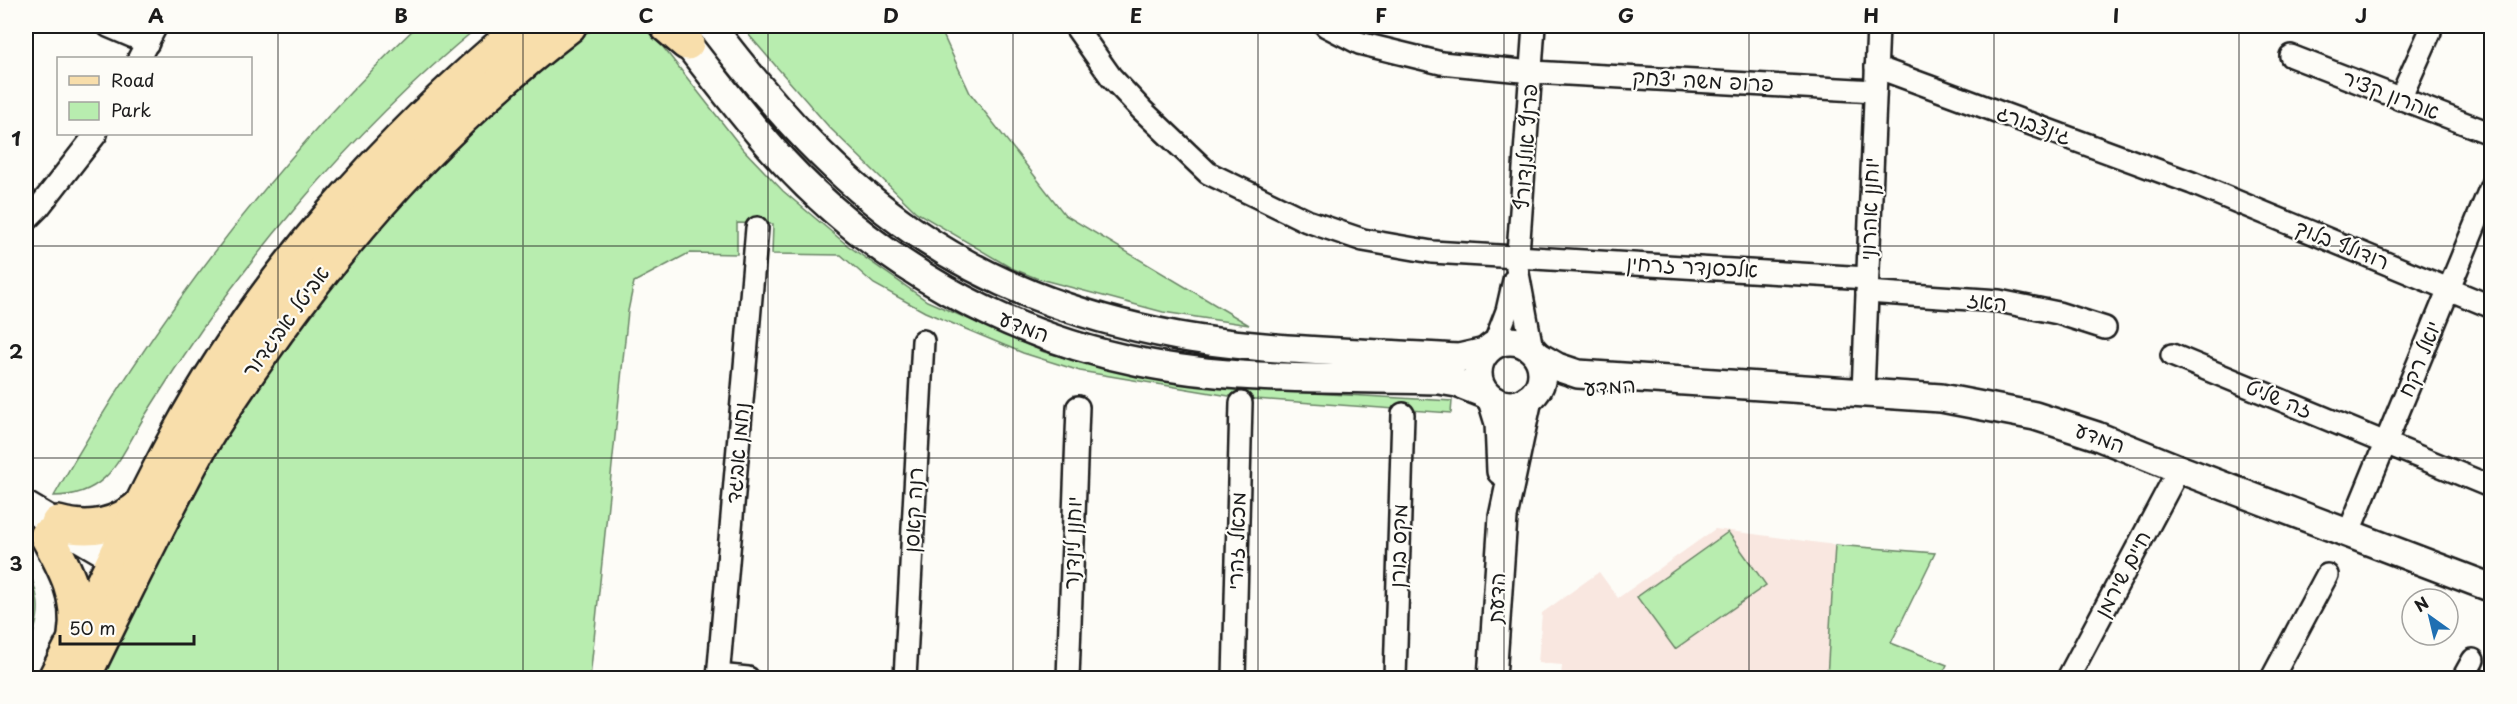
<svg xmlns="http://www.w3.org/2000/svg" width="2517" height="704" viewBox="0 0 2517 704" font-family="'Playpen Sans','Playpen Sans Hebrew',sans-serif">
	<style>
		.built { fill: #f9e7e0 }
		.green { fill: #b8edaf; stroke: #6a8466; stroke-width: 1.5 }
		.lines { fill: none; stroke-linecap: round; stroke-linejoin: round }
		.minor-casing { stroke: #1c1c1c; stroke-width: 26 }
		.tertiary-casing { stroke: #1c1c1c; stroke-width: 32 }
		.primary-casing { stroke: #1c1c1c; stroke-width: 38 }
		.minor { stroke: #fdfcf7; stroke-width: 21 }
		.tertiary { stroke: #fdfcf7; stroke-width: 27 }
		.primary { stroke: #f8deab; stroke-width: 33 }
		.grid { fill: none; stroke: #1c1c1c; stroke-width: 1.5; stroke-opacity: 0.55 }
		.labels { text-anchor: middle; stroke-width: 4.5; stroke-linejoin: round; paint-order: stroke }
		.street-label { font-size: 21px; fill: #1c1c1c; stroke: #fdfcf7 }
		.neatline { fill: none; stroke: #1c1c1c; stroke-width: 2 }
		.grid-label { font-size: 20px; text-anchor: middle; font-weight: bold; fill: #1c1c1c }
	</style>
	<rect width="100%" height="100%" fill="#fdfcf7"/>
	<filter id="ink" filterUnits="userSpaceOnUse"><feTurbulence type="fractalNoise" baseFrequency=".0167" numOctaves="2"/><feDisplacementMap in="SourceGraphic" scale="12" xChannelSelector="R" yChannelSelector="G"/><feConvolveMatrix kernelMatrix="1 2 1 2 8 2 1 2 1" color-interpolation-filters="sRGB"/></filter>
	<g filter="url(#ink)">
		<polygon class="built" points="1715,529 1835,545 1827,678 1561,678 1562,665 1538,663 1542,613 1599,572 1618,598"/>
		<g class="green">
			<path d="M417,26H479C348,134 235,270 146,414C120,456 110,496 54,496C153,321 272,164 417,26Z"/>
			<polygon points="605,26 637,26 646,30 663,47 742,148 783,191 847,245 927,301 1044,352 1132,375 1241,389 1452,401 1451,413 1241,398 1080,371 1023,353 925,312 874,284 841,255 772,254 773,224 737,223 737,254 689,253 634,282 628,311 590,678 101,678 191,491 296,331 345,268 404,201 480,125 572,43 586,33"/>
			<polygon points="741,26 939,26 970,93 1065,215 1249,325 1163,312 1036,278 1011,268 916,212 829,127"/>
			<polygon points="1728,532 1766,585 1675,649 1637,597"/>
			<polygon points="1835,545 1935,553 1891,643 1947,665 1940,678 1827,678"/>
			<path d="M26,563C41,599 43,615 26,652Z"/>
		</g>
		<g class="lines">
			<g class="minor-casing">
				<g id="minor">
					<polyline points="108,26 148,43"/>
					<polyline points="1075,26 1111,77 1142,110 1208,173 1307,221 1363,240 1432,252 1867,278"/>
					<polyline points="1326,26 1359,43 1441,63 1532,72 1875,91"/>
					<polyline points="2291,56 2492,134"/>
					<polyline points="139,58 156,26"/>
					<polyline points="1876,67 2192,183 2492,307"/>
					<polyline points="2400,99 2430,32"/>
					<polyline points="26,220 39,207 96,134"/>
					<polyline points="1867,292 1999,301 2058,313 2105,328"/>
					<polyline points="1494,345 1507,311 1514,280"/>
					<polyline points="1532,349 1517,268 1534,26"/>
					<polyline points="2172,355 2492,487"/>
					<polyline points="1863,392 1878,26"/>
					<polyline points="2348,534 2492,184"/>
					<polyline points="718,675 748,678"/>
					<polyline points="718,678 757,228"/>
					<polyline points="905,678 923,341"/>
					<polyline points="1068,678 1078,407"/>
					<polyline points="1234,678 1241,403"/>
					<polyline points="1395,678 1403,414"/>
					<polyline points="2068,678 2179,469"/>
					<polyline points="2272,678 2327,575"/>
					<polyline points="2463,678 2473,660"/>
				</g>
			</g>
			<g class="tertiary-casing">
				<g id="tertiary">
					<path d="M711,26C842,198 960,295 1178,336C1267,352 1367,352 1459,358L1485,352"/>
					<path d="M674,27C710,72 744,119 783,161C878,263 1003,335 1140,362C1237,382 1340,377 1439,380L1457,383L1485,394"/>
					<circle cx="1510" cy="373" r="32"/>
					<polyline points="1538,356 1557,367 1578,374 1941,398 2035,416 2097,436 2179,469 2492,588"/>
					<polyline points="1492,400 1499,423 1501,471"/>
					<polyline points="26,506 116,559 128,572"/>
					<polyline points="1492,678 1503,517 1528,399"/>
				</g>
			</g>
			<g class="primary-casing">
				<g id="primary">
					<polyline points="667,26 687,43"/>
					<path d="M58,523C91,532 117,526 143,504"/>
					<path d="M47,536C65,568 81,597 75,635"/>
					<path d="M55,678C97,598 134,515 177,436C263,278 387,140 524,26"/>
					<path d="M83,678C121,601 158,523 200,447C223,407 251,368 278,330C361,215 457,112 569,26"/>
				</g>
			</g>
			<use href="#minor" class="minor"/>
			<use href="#tertiary" class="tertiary"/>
			<use href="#primary" class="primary"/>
		</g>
	</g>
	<path class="grid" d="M278,26V678M523,26V678M768,26V678M1013,26V678M1258,26V678M1504,26V678M1749,26V678M1994,26V678M2239,26V678M26,246H2492M26,458H2492"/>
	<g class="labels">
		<g class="street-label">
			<text transform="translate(1703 81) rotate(3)" y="7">פרופ משה יצחק</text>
			<text transform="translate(2391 95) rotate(21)" y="7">אהרון קציר</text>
			<text transform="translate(2034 125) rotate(20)" y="7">גינצבורג</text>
			<text transform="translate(1526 147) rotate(-86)" y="7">פרנץ אולנדורף</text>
			<text transform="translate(1870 209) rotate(-88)" y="7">יוחנן אהרוני</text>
			<text transform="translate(2342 245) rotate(22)" y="7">רודולף בלוך</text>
			<text transform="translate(1692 267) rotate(3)" y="7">אלכסנדר זרחין</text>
			<text transform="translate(1987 302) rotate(6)" y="7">האז</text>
			<text transform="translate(286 322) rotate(-54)" y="7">אביטל אביגדור</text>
			<text transform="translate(1024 327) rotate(21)" y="7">המדע</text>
			<text transform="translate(2420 359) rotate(-68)" y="7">יואל רקח</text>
			<text transform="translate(1610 387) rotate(-4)" y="7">המדע</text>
			<text transform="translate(2279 399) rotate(22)" y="7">זה שליט</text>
			<text transform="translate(2100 438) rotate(20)" y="7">המדע</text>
			<text transform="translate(738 453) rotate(-85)" y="7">נחמן אביגד</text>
			<text transform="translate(914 510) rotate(-87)" y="7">רנה קאסן</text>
			<text transform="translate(1237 541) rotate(-88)" y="7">מכאל זהרי</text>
			<text transform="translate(1073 543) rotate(-88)" y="7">יוחנן לינדנר</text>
			<text transform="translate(1399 546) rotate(-88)" y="7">מקס בורן</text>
			<text transform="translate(2123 574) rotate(-62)" y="7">חיים שירמן</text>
			<text transform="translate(1497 598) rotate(-87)" y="7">הדעת</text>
		</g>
	</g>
	<rect width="2517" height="704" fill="none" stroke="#fdfcf7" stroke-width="66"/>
	<rect x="57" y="57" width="195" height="78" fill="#fdfcf7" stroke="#a3a29f" stroke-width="1.5"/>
	<rect x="69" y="76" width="30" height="9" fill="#f8deab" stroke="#a3a29f" stroke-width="1.5"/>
	<text x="111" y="87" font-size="18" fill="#1c1c1c">Road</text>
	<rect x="69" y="102" width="30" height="18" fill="#b8edaf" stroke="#a3a29f" stroke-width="1.5"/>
	<text x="111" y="117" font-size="18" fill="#1c1c1c">Park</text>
	<g transform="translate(2430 617) rotate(326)"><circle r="28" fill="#fdfcf7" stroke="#a3a29f" stroke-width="1.5"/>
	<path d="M0-4.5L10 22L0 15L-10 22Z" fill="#1f6fb2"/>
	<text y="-9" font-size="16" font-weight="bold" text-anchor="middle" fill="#1c1c1c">N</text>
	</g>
	<path d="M60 635v9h134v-9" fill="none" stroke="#1c1c1c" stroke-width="3"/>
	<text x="69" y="635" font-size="18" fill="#1c1c1c" stroke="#fdfcf7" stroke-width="4.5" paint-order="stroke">50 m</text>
	<rect x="33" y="33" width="2451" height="638" class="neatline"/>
	<g class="grid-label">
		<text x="156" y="23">A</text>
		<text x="401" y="23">B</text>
		<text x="646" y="23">C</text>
		<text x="891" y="23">D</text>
		<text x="1136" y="23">E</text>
		<text x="1381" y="23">F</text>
		<text x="1626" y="23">G</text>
		<text x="1871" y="23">H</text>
		<text x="2116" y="23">I</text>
		<text x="2361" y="23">J</text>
		<text x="16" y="146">1</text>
		<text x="16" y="359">2</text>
		<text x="16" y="571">3</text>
	</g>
</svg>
